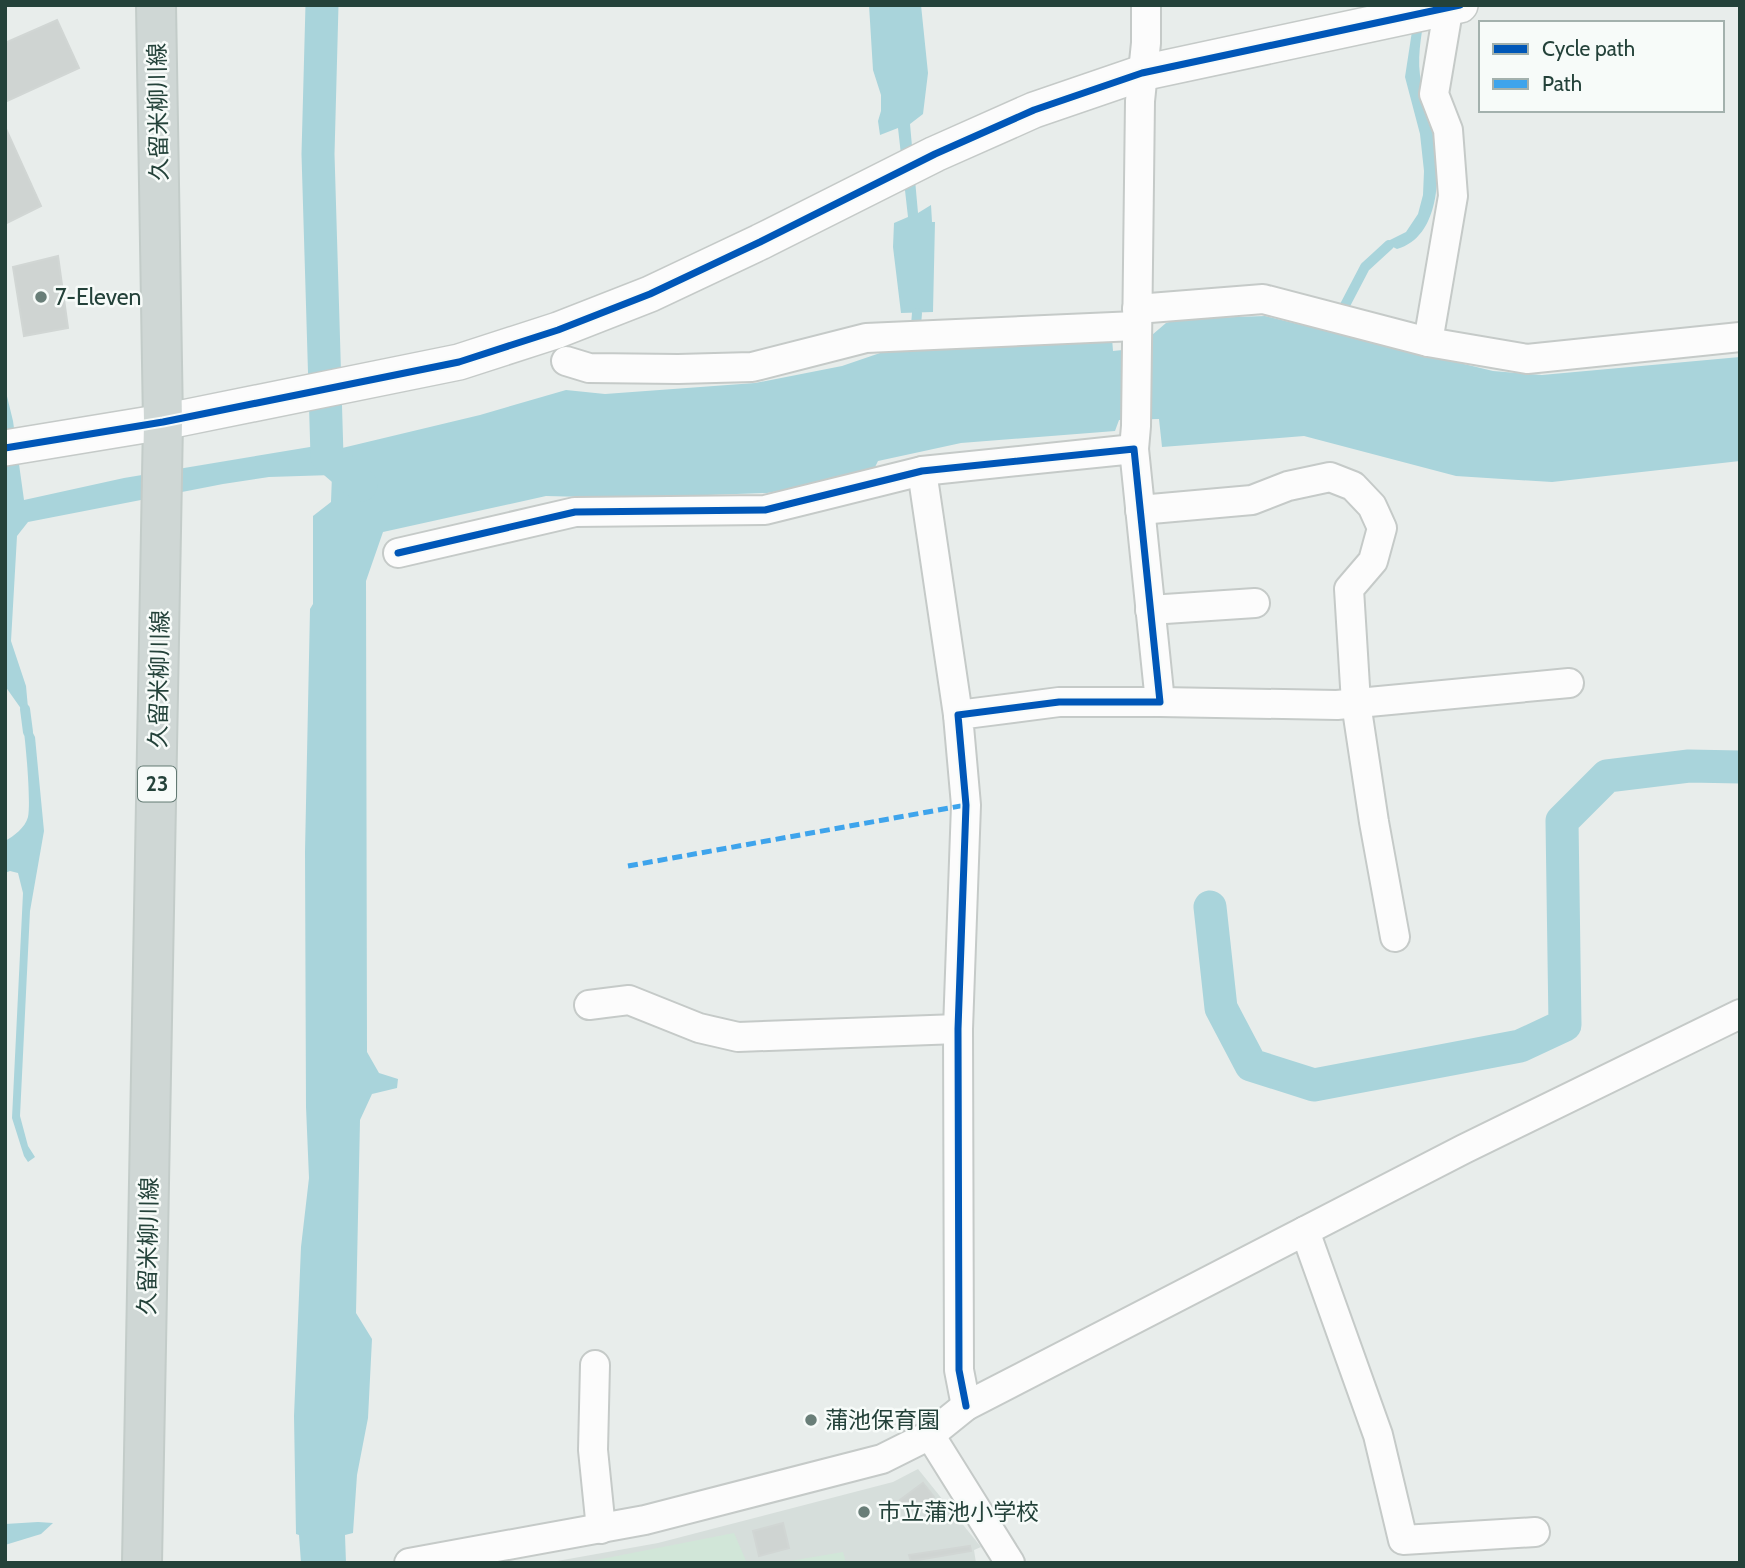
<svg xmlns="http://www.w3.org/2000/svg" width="1745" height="1568" viewBox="0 0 1745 1568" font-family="Cabin,'Noto Sans JP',sans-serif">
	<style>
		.built { fill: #d6dedb }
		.green { fill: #d1e6d8 }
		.water { fill: #a9d4db }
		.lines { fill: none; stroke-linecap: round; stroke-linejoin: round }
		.stream { stroke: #a9d4db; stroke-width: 10 }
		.canal { stroke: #a9d4db; stroke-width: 33 }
		.building { fill: #cfd4d2; stroke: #d1d6d4; stroke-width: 2 }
		.minor-casing { stroke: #c5cac8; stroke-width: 32 }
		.tertiary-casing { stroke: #c5cac8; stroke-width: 38 }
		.primary-casing { stroke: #c3ccc9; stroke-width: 42 }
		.minor { stroke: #fcfcfc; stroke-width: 28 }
		.tertiary { stroke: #fcfcfc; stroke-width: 35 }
		.primary { stroke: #cfd7d5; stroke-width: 38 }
		.quiet { stroke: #3ea4ec; stroke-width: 5; stroke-dasharray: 10 5; stroke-linecap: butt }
		.cycleway-casing { stroke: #f7fbf9; stroke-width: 11 }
		.cycleway { stroke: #0057b8; stroke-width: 7 }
		.poi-dot { fill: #697e78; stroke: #f7fbf9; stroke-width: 2.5 }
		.labels { text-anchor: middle; stroke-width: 5; stroke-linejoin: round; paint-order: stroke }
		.shield { fill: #f7fbf9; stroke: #637a73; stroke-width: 2 }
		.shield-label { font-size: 21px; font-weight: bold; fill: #24423a }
		.street-label { font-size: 23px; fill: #24423a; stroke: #f7fbf9 }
		.poi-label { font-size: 23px; fill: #24423a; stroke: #f7fbf9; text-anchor: start }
	</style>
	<rect width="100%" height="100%" fill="#e8edeb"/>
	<polygon class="built" points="918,1469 981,1547 974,1550 976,1563 546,1563 658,1543 893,1482"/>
	<g class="green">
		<polygon points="734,1533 747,1563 581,1563"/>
		<polygon points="843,1552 846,1563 778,1563"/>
	</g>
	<g class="water">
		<polygon points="869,5 921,5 928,73 923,114 910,124 918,213 931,205 932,222 935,222 933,312 901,313 893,247 894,223 908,217 898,128 880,135 878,121 881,111 881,95 873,70"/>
		<path d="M1416,5H1426C1423,28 1417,52 1420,75C1423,96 1430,116 1434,138C1441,174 1440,237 1397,249L1389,245L1390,240L1406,232L1418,214L1423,195L1424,171L1420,134L1405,77Z"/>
		<polygon points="1265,316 1493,371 1542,375 1740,357 1740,461 1552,482 1456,476 1304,436 1162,447 1159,419 1119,420 1115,431 961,443 878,461 873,471 854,478 767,493 625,498 546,496 383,532 366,581 367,1052 379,1073 398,1079 397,1088 372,1094 360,1120 356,1313 372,1339 368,1418 357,1475 353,1533 345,1535 346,1563 301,1563 299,1535 296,1534 294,1416 301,1247 309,1178 306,1107 305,852 310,609 313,604 313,516 331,502 332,475 269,477 223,484 28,522 17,536 11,641 26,686 28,708 22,710 5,686 5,388 13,421 24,500 124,478 316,446 313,349 340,346 338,449 480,415 566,390 605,394 755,383 842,366 883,352 1112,338 1113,351 1151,347 1152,335 1166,323 1178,319"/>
		<path d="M32,731L35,737L44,831L30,911L20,1116L28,1146L35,1157L28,1162L24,1156L12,1118L23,893L18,873L10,871L5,873V841C14,836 25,828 28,817C31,802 26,748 24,732Z"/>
		<polygon points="38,1522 53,1523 41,1534 5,1545 5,1524"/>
	</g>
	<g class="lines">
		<g class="stream">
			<polyline points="1331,332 1365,267 1389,245"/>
			<polyline points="914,351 917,313"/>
			<polyline points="25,709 28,732"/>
		</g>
		<g class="canal">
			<polyline points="322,5 318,154 327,456 361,485"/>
			<polyline points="1210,907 1221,1008 1251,1065 1314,1085 1520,1046 1565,1025 1562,821 1607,776 1689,766 1740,767"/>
		</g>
	</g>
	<g class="building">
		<polygon points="57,20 79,68 5,102 5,43"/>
		<polygon points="6,129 41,206 5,224 5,129"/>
		<polygon points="58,256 68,328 24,336 13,267"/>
		<polygon points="923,1483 934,1497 909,1513 900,1500"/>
		<polygon points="783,1523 789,1548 759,1556 753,1531"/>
		<polygon points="970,1546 971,1551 911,1561 909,1555"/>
	</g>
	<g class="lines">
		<g class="minor-casing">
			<g id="minor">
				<polyline points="1137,309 1263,299 1428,342 1527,359 1740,337"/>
				<polyline points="1428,342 1453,196 1448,130 1434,94 1449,5"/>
				<polyline points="566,361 589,368 678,369 752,367 866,338 1136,326"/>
				<polyline points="1134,449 1136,426 1140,101 1146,43 1146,5"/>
				<polyline points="922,471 958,715"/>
				<polyline points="1140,510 1252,500 1288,486 1330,477 1353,486 1372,506 1382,528 1373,561 1349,589 1356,703 1374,822 1395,937"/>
				<polyline points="398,553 575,512 765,510 922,471 1134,449 1160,702 1059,702 958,715 966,805 958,1029 959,1370 966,1406"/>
				<polyline points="1150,610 1255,603"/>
				<polyline points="1160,702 1337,705 1569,683"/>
				<polyline points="589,1005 629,1000 699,1028 738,1037 958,1029"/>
				<polyline points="1305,1231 1378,1435 1403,1540 1535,1532"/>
				<polyline points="595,1365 593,1450 601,1529"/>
				<polyline points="930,1435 1010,1563"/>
				<polyline points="409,1563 645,1520 882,1459 930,1435 966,1406 1464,1149 1740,1014"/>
			</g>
		</g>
		<g class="tertiary-casing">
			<polyline id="tertiary" points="5,448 163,422 459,362 558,330 650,294 760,242 935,154 1034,110 1142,73 1460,5"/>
		</g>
		<g class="primary-casing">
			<polyline id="primary" points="142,1563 163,422 156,5"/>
		</g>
		<use href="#minor" class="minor"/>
		<use href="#tertiary" class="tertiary"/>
		<use href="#primary" class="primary"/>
		<polyline class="quiet" points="628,866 966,805"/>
		<g class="cycleway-casing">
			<g id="cycleway">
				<polyline points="5,448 163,422 459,362 558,330 650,294 760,242 935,154 1034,110 1142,73 1460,5"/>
				<polyline points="398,553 575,512 765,510 922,471 1134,449 1160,702 1059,702 958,715 966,805 958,1029 959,1370 966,1406"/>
			</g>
		</g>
		<use href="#cycleway" class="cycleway"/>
	</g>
	<g class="poi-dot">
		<circle cx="41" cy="297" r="7"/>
		<circle cx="811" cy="1420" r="7"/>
		<circle cx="864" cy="1512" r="7"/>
	</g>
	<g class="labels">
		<rect class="shield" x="138" y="766.5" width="38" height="35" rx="5"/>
		<g class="shield-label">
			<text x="157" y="791">23</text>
		</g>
		<g class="street-label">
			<text transform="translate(158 112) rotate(-91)" y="8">久留米柳川線</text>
			<text transform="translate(159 679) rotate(-89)" y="8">久留米柳川線</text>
			<text transform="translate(148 1246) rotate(-89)" y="8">久留米柳川線</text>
		</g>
		<g class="poi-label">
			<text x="55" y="305">7-Eleven</text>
			<text x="825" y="1428">蒲池保育園</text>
			<text x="878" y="1520">市立蒲池小学校</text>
		</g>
	</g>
	<rect width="1745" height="1568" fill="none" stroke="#24423a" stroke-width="14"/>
	<rect x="1479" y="21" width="245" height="91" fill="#f7fbf9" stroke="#a3b1ad" stroke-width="2"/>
	<rect x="1493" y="44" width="35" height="10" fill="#0057b8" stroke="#a3b1ad" stroke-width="2"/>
	<text x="1542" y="56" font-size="21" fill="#24423a">Cycle path</text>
	<rect x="1493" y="79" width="35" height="10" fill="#3ea4ec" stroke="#a3b1ad" stroke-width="2"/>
	<text x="1542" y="91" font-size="21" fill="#24423a">Path</text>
</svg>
